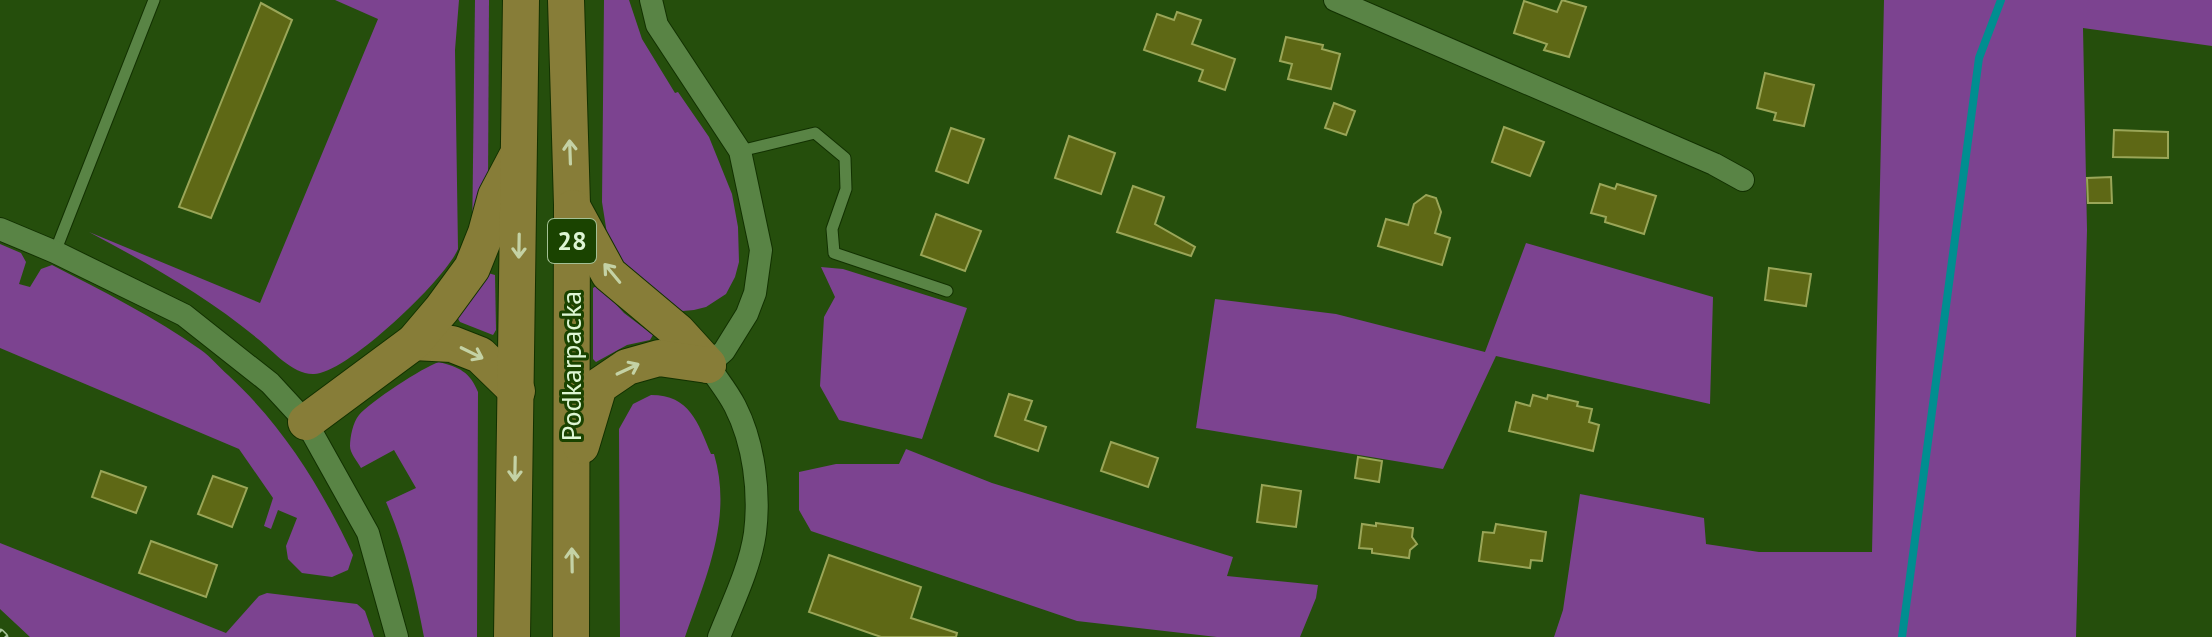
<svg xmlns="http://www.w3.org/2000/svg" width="2212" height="637" viewBox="0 0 2212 637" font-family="'PT Sans',sans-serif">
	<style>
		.green { fill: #7c4390 }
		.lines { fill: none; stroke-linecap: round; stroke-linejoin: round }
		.stream { stroke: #008e90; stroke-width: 8 }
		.building { fill: #5e6815; stroke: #9aa658; stroke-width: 2 }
		.service-casing { stroke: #123101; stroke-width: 13 }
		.minor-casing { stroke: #123101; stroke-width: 24 }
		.primary-casing { stroke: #123101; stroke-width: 38 }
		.service { stroke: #598445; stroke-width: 11 }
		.minor { stroke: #598445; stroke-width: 22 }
		.primary { stroke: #877d38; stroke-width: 36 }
		.rail-casing { stroke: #a6c398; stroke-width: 9 }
		.rail { stroke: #1a4300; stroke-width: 6; stroke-dasharray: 18; stroke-linecap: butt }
		.oneway { stroke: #c4d2a5 }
		.labels { text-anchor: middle; stroke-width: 6; stroke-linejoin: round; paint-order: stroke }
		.shield { fill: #1a4300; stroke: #a3c094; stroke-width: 2 }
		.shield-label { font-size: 26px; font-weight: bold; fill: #def6d4 }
		.street-label { font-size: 28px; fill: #def6d4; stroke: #1a4300 }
	</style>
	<rect width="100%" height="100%" fill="#254e0c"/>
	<g class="green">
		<path d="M335,0H459L455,50L458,249C445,280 346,374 314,374C293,375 273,351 258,339C206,296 149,264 89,232L260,303L378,19Z"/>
		<polygon points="475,0 489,0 488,184 472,242"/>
		<polygon points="604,0 629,0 642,39 675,93 678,92 709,137 732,194 738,227 739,262 735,277 726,294 706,307 694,310 683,311 664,306 626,272 607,234 602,202"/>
		<polygon points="1884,0 2212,0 2212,46 2083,28 2087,230 2076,637 1554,637 1563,610 1580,494 1704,518 1706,544 1759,552 1872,552"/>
		<polygon points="1526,243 1713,297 1710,404 1496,356 1443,469 1196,428 1215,299 1336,314 1485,352"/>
		<path d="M0,244L21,253L26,262L19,284L30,287L41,269L52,265C102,291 155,317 201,350C211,357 219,367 228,375C284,427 320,486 353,555L348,570L332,577L302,573L288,559L286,546L297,518L278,510L271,529L264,526L273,498L239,449L0,348Z"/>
		<polygon points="821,267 843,269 967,308 922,439 839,420 820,386 824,317 835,297"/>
		<polygon points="488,273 495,275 496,330 493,335 460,322 457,317"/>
		<polygon points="598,285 624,313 653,335 650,340 627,345 596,362 593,359 593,288"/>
		<path d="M439,362C459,367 470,372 478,392L477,637H424C415,590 405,546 386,502L416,488L394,450L361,468C357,461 350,453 350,446C350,437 353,422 359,415C370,402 423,367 439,362Z"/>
		<path d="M651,395C690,395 698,423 711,454H714C733,518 706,577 685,637H620L619,429L633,404Z"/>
		<polygon points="906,449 992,483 1233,557 1227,576 1318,585 1316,598 1300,637 1217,637 1077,621 811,531 799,510 799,472 836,464 899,464"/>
		<polygon points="0,543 226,633 259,596 267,593 357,604 365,611 374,637 30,637 0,609"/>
	</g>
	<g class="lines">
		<polyline class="stream" points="1902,637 1979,58 2001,0"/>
	</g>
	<g class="building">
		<polygon points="1562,0 1586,7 1569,57 1544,50 1547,44 1514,33 1524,1 1557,12"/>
		<polygon points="261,3 292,20 211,218 179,207"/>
		<polygon points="1177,12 1201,20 1192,44 1235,59 1225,90 1199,81 1203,70 1144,50 1157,14 1174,20"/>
		<polygon points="1286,37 1323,45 1322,49 1340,54 1331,89 1288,79 1292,64 1280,61"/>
		<polygon points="1765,73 1814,85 1804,126 1774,120 1776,113 1757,108"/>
		<polygon points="1334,103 1355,111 1346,135 1325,128"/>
		<polygon points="1504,127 1544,142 1530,176 1492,162"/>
		<polygon points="951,128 984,139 968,183 936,171"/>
		<polygon points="2114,130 2168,132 2168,158 2113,157"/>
		<polygon points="1069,136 1115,153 1101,194 1055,178"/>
		<polygon points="2111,177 2112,203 2088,203 2087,178"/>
		<polygon points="1600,184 1615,189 1617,184 1656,196 1644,234 1605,222 1606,217 1591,213"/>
		<polygon points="1133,186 1164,197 1155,224 1195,247 1191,256 1117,232"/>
		<polygon points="1426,195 1436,198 1441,212 1435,233 1450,238 1442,265 1378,246 1386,219 1408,225 1414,204"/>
		<polygon points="936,214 981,231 965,271 921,255"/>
		<polygon points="1769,268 1811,274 1806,306 1765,300"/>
		<polygon points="1009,394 1032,401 1025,420 1046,427 1038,451 995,436"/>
		<polygon points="1533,395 1547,399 1548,395 1578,402 1577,406 1592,409 1589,422 1599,425 1593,451 1509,431 1516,402 1530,406"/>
		<polygon points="1111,442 1158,458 1148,487 1101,471"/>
		<polygon points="1358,457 1382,461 1379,482 1355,478"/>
		<polygon points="101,471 146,487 136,513 92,497"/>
		<polygon points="213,476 247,488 232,527 198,514"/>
		<polygon points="1262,485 1301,491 1296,527 1257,522"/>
		<polygon points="1376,523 1413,528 1412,537 1417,544 1410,550 1409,558 1372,553 1372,549 1359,548 1362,524 1376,526"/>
		<polygon points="1496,524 1546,532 1542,561 1531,560 1530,568 1479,561 1483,532 1494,533"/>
		<polygon points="151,541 217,565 206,597 139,573"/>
		<polygon points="829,555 921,587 911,618 957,633 956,637 881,637 809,612"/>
	</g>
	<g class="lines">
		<g class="service-casing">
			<g id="service">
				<polyline points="740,151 815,133 845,158 846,189 832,229 834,253 947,291"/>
				<polyline points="55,252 154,0"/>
			</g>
		</g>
		<g class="minor-casing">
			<g id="minor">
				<path d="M651,0L657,25L740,151L761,250L755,293L747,314L724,351L708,365C717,379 728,392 735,406C754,443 760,492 755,533C750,568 732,604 719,637"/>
				<polyline points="1335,0 1714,164 1743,180"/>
				<polyline points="0,229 55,252 184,315 270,383 306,422 368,533 397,637"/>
			</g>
		</g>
		<g class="primary-casing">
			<g id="primary">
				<polyline points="566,0 572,205 571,637"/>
				<polyline points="573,208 609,274 677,331 708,365"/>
				<polyline points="414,342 452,344 480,355 517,391"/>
				<polyline points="306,422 414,342 442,309 472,268 486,233 496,196 516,158"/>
				<polyline points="581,446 599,386 627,367 659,358 708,365"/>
				<polyline points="512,637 521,0"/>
			</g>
		</g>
		<use href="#service" class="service"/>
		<use href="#minor" class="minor"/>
		<use href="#primary" class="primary"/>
		<g class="rail-casing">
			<polyline id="rail" points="0,633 4,637"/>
		</g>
		<use href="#rail" class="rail"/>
	</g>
	<defs><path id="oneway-shaft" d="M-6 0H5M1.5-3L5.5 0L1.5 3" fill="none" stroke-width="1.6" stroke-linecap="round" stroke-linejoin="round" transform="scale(2)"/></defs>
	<g class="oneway">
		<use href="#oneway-shaft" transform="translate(570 152) rotate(-92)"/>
		<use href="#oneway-shaft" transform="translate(519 246) rotate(91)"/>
		<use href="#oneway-shaft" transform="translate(612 273) rotate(-130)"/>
		<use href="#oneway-shaft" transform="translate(472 353) rotate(26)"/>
		<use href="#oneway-shaft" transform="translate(628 369) rotate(-25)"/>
		<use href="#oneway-shaft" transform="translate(515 469) rotate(91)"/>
		<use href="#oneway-shaft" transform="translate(572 560) rotate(-91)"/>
	</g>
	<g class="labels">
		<rect class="shield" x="548" y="219" width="48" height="44" rx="6"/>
		<g class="shield-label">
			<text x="572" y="250">28</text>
		</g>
		<g class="street-label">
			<text transform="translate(571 366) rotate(-90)" y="10">Podkarpacka</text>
		</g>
	</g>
</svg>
